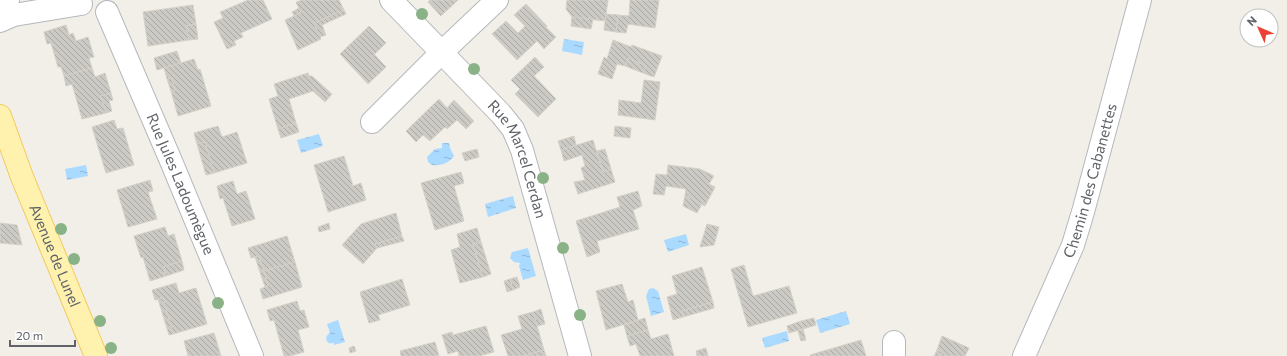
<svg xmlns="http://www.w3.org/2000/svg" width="1287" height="356" viewBox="0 0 1287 356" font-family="Commissioner,sans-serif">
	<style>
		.water { fill: url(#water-ripples) }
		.building { fill: url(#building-back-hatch); stroke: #d6d1c6 }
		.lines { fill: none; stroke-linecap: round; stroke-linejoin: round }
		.minor-casing { stroke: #b5b8bc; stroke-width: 24 }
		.major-casing { stroke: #f2c960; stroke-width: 24 }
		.minor { stroke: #fff; stroke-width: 22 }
		.major { stroke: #fff2af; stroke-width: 22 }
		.tree { fill: #89b387 }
		.labels { text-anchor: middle; stroke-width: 3.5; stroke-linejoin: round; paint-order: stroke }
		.street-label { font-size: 15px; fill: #5f6368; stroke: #fff }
	</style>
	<defs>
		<pattern id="water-ripples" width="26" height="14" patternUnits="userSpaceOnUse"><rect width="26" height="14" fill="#aadaff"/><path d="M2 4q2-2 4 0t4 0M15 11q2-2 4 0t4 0" fill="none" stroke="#8eb4d2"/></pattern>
		<pattern id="building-back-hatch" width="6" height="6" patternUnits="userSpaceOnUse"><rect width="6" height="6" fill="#cccac5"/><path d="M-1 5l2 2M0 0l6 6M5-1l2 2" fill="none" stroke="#a9a8a4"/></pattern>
	</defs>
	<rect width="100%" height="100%" fill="#f1efe8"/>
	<g class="water">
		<polygon points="564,39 584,42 582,55 562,51"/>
		<polygon points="319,134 323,146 301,153 297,140"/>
		<path d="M442,143H449L450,148L454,156C449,163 441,166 432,165L428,162L427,157L435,149L442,148Z"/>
		<polygon points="86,165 88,176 67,180 65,169"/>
		<polygon points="513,196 516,208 488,217 485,204"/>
		<polygon points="686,234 689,245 668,252 664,240"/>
		<polygon points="528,248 536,276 523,280 519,266 520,263 514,262 510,258 512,252"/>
		<polygon points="653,288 658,291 664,312 651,316 646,296 649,289"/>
		<polygon points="846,311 850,324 820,333 816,320"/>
		<path d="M338,320L345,342L334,345V343C329,344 327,343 326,338L328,334L330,333L327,324Z"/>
		<polygon points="787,331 789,341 765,348 762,338"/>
	</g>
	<g class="building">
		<polygon points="248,0 263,0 272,19 241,33 243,37 234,41 236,45 227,49 214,22 223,18 220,12"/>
		<polygon points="302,0 339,0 344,10 314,23 321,39 298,50 285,20 301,13 296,2"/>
		<polygon points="430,0 458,0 441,16 428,2"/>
		<polygon points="567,0 608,0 605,21 572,17 566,9"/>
		<polygon points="630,0 659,0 655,28 628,24 626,33 616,32 618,15 629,16"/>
		<polygon points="526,4 547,26 546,27 556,37 544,49 537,41 517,60 492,34 506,21 518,33 525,26 514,15"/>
		<polygon points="193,5 196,24 186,26 189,40 148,46 143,12"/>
		<polygon points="299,8 301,13 294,16 292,12"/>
		<polygon points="344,10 346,14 322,25 326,35 320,37 314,23"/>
		<polygon points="606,14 618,15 616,32 604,30"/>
		<polygon points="572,17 593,19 591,29 571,26"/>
		<polygon points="196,24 198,39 189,40 186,26"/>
		<polygon points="66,25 69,35 73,33 76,41 88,37 94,57 89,58 92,68 64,76 61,67 58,67 51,43 47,44 44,32"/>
		<polygon points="369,26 386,43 371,58 383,70 368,84 340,54"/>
		<polygon points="613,40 631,47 632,45 662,56 654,77 643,73 646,66 628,58 625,66 617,64 612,79 598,74 604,57 607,59"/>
		<polygon points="177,51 181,63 157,70 154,58"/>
		<polygon points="374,54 386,67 383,70 371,58"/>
		<polygon points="535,57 544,67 534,76 556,99 538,117 515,94 520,89 511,80"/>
		<polygon points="628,58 646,66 643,73 625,66"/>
		<polygon points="194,59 198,70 200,69 211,106 178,116 171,91 175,90 172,78 167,79 164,68"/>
		<polygon points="92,68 95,77 105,73 111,93 101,96 106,113 82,119 72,84 66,86 64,76"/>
		<polygon points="308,73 309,76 312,76 332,94 325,102 313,91 289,99 296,123 278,129 269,99 278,96 274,84"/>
		<polygon points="172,78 175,90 171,91 167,79"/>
		<polygon points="644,80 660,82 655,120 618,115 619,100 641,103"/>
		<polygon points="111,93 113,100 109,101 112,111 106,113 101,96"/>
		<polygon points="439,99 447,108 454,100 474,121 466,129 457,120 447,129 445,127 430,141 423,135 416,142 406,131"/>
		<polygon points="114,120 117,129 123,128 134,165 106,173 92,127"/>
		<polygon points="296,123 299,132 281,138 278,129"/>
		<polygon points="218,126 222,137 237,132 247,163 214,173 205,142 197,144 194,133"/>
		<polygon points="615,126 631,128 630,138 614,136"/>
		<polygon points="574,136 576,145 561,150 558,141"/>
		<polygon points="593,140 603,172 611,169 615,182 578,194 574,182 585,180 581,168 585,166 582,155 564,161 561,150"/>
		<polygon points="205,142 214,173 206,175 197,144"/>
		<polygon points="477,149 479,157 465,161 462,153"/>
		<polygon points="605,149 611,169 603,172 597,151"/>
		<polygon points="344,156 353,186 361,183 366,200 328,212 314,165"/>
		<polygon points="668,165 700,169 714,176 709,184 715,187 705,206 685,195 686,189 666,186 664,195 653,194 656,174 667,175"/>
		<polygon points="461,172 464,183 454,186 464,221 435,230 421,183"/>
		<polygon points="150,180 153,191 148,192 157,219 128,227 117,190"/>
		<polygon points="233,181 237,194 246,191 255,219 232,226 223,198 220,199 217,186"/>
		<polygon points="638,191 642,206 633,210 639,229 597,241 600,252 587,257 576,221 620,207 617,197"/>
		<polygon points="685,195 702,204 697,213 683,206"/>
		<polygon points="396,213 402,236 375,244 377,248 363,264 342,245 361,224"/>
		<polygon points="0,223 17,225 22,245 0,243"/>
		<polygon points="329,223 330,229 319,232 318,227"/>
		<polygon points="707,224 719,227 714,245 700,247"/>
		<polygon points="165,227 168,236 174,234 182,261 163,267 166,276 150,281 143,257 141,258 134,236"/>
		<polygon points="477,228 481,242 473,244 483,277 460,283 451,250 460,247 457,234"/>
		<polygon points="287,236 295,262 264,271 259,256 251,258 248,248"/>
		<polygon points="402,236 404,241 377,248 375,244"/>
		<polygon points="481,242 491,274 483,277 473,244"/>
		<polygon points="259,256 264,271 260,272 255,257"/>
		<polygon points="182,261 184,270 166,276 163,267"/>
		<polygon points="295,262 302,287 263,299 260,289 268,286 264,271"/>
		<polygon points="744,265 753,296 789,286 797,313 748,327 731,269"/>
		<polygon points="702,267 713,302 682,311 683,317 673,320 667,297 677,294 672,276"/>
		<polygon points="264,271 268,286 265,287 260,272"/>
		<polygon points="517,277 520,287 513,290 510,279"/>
		<polygon points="402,279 410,305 378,315 380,320 369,323 360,292"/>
		<polygon points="510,279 513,290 507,292 504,281"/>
		<polygon points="176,283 179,293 196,288 207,324 173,334 163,298 155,300 152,290"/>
		<polygon points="622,284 628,302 633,300 638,320 606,330 596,291"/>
		<polygon points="163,298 173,334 169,335 158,299"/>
		<polygon points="297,301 300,311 304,310 309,327 298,330 304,352 290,356 284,356 274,320 270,321 267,310"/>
		<polygon points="713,302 714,308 683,317 682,311"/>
		<polygon points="541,309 545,324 537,326 533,312"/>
		<polygon points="533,312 544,350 523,356 508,356 501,335 522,329 518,316"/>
		<polygon points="645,318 648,330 627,336 624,325"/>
		<polygon points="814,318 816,325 803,329 801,321"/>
		<polygon points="801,321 803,329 789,333 787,326"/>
		<polygon points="486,326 494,352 479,356 459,356 458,351 448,354 442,335 452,332 453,335"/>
		<polygon points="803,329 806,340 801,341 798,331"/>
		<polygon points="648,330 651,339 668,334 674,356 640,356 636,344 630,346 627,336"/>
		<polygon points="214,333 221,356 188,356 184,341"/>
		<polygon points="942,336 969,348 965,356 940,356 942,352 937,350"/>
		<polygon points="861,340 866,356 811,356 810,355"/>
		<polygon points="435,342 439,356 401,356 400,351"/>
		<polygon points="354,346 356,351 350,353 349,348"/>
		<polygon points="706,348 708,356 697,356 696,351"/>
		<polygon points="544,350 546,356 523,356"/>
		<polygon points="937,350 942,352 940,356 934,356"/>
	</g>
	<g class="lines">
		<g class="minor-casing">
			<g id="minor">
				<path id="s1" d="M391,0L501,114L513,129L522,150L580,356"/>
				<polyline points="0,2 8,0"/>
				<path id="s2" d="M107,12L171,161L252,356"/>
				<polyline points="0,21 14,15 81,4"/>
				<polyline points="372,122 442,52 497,0"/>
				<polyline points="894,356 894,342"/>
				<path id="s3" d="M1024,356L1073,245L1083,212L1140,0"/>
			</g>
		</g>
		<g class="major-casing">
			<g id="major">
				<path id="s4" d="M0,116L22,177L96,356"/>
			</g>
		</g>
		<use href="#minor" class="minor"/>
		<use href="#major" class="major"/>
	</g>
	<g class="tree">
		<circle cx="422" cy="14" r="6"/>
		<circle cx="474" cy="69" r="6"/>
		<circle cx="543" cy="178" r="6"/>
		<circle cx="61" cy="229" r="6"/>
		<circle cx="563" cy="248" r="6"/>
		<circle cx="74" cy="259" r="6"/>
		<circle cx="218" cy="303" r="6"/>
		<circle cx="580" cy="315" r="6"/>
		<circle cx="100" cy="321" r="6"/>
		<circle cx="111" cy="348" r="6"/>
	</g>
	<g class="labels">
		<g class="street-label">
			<text dy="5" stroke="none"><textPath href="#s1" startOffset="207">Rue Marcel Cerdan</textPath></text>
			<text dy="5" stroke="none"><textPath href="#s3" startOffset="188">Chemin des Cabanettes</textPath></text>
			<text dy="5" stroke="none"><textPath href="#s2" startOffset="187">Rue Jules Ladoumègue</textPath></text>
			<text dy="5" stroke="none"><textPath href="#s4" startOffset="150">Avenue de Lunel</textPath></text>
		</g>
	</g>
	<g transform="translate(1259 28) rotate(315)"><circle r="19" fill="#ffffff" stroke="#bfc1c3"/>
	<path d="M0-3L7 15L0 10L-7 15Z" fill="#ea4335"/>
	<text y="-6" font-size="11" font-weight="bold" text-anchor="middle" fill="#5f6368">N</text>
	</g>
	<path d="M10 340v6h65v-6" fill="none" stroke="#5f6368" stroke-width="2"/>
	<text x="16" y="340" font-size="12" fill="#5f6368" stroke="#ffffff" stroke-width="3" paint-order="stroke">20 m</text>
</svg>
